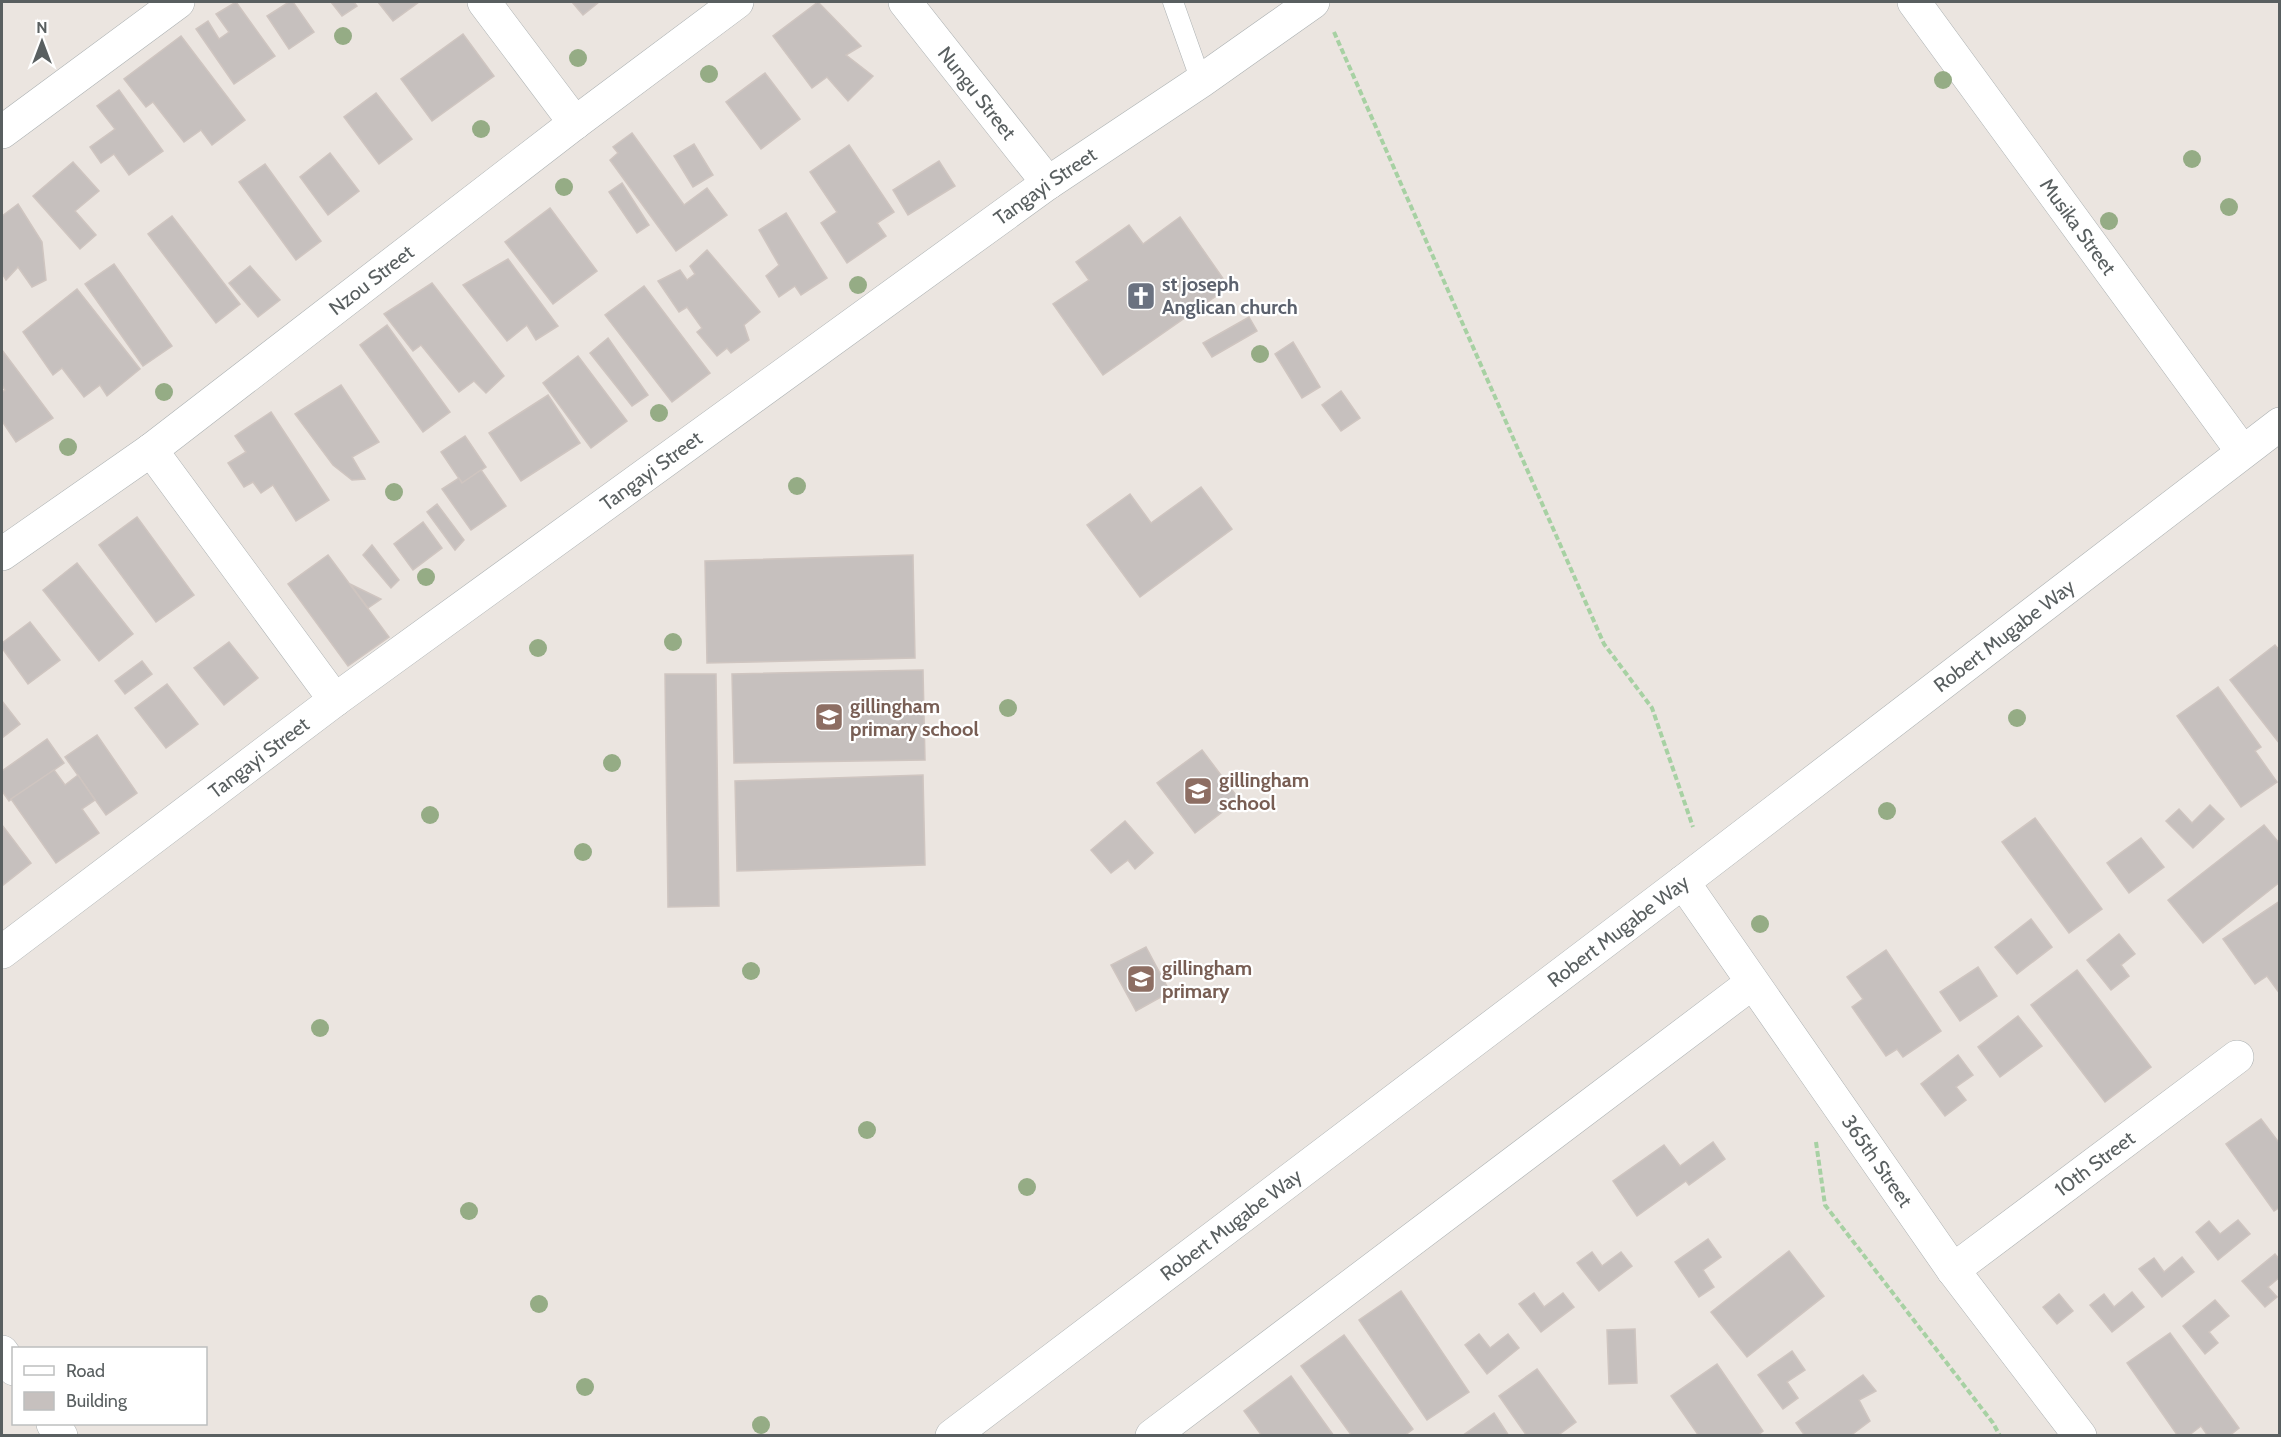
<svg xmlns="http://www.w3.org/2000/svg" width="2281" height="1437" viewBox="0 0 2281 1437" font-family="Cabin,sans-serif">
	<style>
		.building { fill: #c6c0be; stroke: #cfc5c0; stroke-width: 1.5 }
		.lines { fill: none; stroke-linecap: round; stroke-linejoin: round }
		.service-casing { stroke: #acb1b2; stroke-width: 21 }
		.minor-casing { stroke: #acb1b2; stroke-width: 34 }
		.tertiary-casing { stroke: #acb1b2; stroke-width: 34 }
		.path { stroke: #a7d1a3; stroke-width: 4; stroke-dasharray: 6 3; stroke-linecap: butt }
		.service { stroke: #fff; stroke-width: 20 }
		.minor { stroke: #fff; stroke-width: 33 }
		.tertiary { stroke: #fff; stroke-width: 33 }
		.tree { fill: #95ac85 }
		.labels { text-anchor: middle; stroke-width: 4.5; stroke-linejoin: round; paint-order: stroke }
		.street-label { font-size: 20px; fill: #595f60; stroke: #fff }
		.worship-label { font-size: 20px; font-weight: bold; fill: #5b616d; stroke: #fff; text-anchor: start }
		.education-label { font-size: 20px; font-weight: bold; fill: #785e54; stroke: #fff; text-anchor: start }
	</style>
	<rect width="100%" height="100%" fill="#ebe5e0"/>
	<g class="building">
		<polygon points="236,2 275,56 234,84 196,29 208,21 219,39 229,32 216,14"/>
		<polygon points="289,2 293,2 314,32 289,49 267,16"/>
		<polygon points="331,2 354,2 357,6 342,16"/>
		<polygon points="378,2 419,2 393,21"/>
		<polygon points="572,2 599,2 583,15"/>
		<polygon points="818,2 861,46 846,55 873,76 848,101 827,77 812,88 773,36"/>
		<polygon points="463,34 494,76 432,121 401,79"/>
		<polygon points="181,36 245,120 212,145 201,130 184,142 153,102 146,107 124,79"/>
		<polygon points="765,73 800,119 761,149 726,102"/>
		<polygon points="119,90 163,151 129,175 114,154 101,163 90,147 115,129 97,106"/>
		<polygon points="376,93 412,139 379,164 344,117"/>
		<polygon points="632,133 684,205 707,188 727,215 676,251 610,160 618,153 613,147"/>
		<polygon points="694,144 713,175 693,187 674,156"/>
		<polygon points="849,145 894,212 877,223 886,236 847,263 821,223 837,212 810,172"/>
		<polygon points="330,153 359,191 328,215 300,177"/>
		<polygon points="939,161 955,186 908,215 893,190"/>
		<polygon points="73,162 99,191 75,211 96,235 80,249 33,196"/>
		<polygon points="265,164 321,241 296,260 239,182"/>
		<polygon points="622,183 649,225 637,233 609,192"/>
		<polygon points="18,204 42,242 46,280 32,287 18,267 6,280 2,273 2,216"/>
		<polygon points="550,208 597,271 553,304 505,242"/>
		<polygon points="786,213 827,278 801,295 795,286 779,297 766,276 779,265 759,230"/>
		<polygon points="172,216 240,304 216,323 148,234"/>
		<polygon points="1180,217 1229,287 1103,375 1053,304 1089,280 1076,262 1129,225 1143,244"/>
		<polygon points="707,250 760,312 744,325 749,340 731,353 727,348 717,356 697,332 702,328 687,307 679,312 658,281 680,270 687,280 695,274 690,266"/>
		<polygon points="508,259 558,326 536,340 527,325 507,341 463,285"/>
		<polygon points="114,264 172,346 143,366 85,284"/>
		<polygon points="250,266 280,300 258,317 229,283"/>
		<polygon points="432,283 504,376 486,393 474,381 459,392 421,345 413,351 384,314"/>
		<polygon points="644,286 710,373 672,402 605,315"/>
		<polygon points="77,289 140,369 107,396 100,385 84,397 62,368 53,375 23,332"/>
		<polygon points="1249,317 1257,331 1212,357 1203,343"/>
		<polygon points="387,325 450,412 423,432 360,345"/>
		<polygon points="608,338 648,395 632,406 590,353"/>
		<polygon points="1293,342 1320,387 1302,398 1275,354"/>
		<polygon points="2,350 53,418 16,442 2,421 2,392 5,390 2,385"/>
		<polygon points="578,356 627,421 591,448 543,383"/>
		<polygon points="341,385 379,442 352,457 365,479 352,480 333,465 295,414"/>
		<polygon points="1341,391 1360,418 1341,431 1322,405"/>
		<polygon points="548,395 580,443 521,481 489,433"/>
		<polygon points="271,412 329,500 296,521 273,485 261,493 253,482 244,487 228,463 246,452 235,436"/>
		<polygon points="465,436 486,467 462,483 441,452"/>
		<polygon points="481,470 506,506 471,530 442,489 459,478 462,483"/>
		<polygon points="1201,487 1232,529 1140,597 1087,525 1130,494 1151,523"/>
		<polygon points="437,504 464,540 455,550 427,512"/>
		<polygon points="137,517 194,595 156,622 99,545"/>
		<polygon points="423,522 442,548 413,570 394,544"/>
		<polygon points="372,545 399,580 391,588 363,555"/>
		<polygon points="328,555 389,637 348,666 288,584"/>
		<polygon points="913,555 915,658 707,663 705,561"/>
		<polygon points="77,563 133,634 99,661 43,590"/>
		<polygon points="350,584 381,599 368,608"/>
		<polygon points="30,622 60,660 28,684 2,648 2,643"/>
		<polygon points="229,642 258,678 224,705 194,668"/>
		<polygon points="2275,645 2280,651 2280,744 2230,680"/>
		<polygon points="142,661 152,674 125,694 115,681"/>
		<polygon points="923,670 925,760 734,763 732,674"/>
		<polygon points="665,674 716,674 719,906 668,907"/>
		<polygon points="167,684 198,724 166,748 135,708"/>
		<polygon points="2218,687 2261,747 2255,751 2277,782 2241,807 2177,716"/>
		<polygon points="2,701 20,724 2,738"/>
		<polygon points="97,735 137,793 106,815 65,757"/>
		<polygon points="47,739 64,763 9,801 2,791 2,771"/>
		<polygon points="1202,750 1239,799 1195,833 1157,783"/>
		<polygon points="54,770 65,785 78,775 95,800 82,809 99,833 56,863 11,799"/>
		<polygon points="923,775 925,865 737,871 735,781"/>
		<polygon points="2210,805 2224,819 2193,848 2166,821 2179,809 2192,823"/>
		<polygon points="2035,818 2102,909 2069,933 2002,842"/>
		<polygon points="1125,821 1153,853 1135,869 1128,860 1111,873 1091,850"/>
		<polygon points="2,825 31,863 2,886"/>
		<polygon points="2264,825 2280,844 2280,882 2203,943 2168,900"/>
		<polygon points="2141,838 2164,867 2129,893 2107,863"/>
		<polygon points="2280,901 2280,994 2267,976 2255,984 2223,939"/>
		<polygon points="2031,919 2052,947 2017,974 1995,947"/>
		<polygon points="2119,934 2135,954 2121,965 2129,976 2111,990 2087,960"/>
		<polygon points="1146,947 1170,992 1136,1011 1111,965"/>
		<polygon points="1886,950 1941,1031 1903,1057 1897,1049 1886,1056 1852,1007 1863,999 1847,977"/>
		<polygon points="1978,967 1997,996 1960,1021 1940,992"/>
		<polygon points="2077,970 2151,1067 2105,1102 2031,1005"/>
		<polygon points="2018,1016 2042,1046 2000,1077 1978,1047"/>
		<polygon points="1958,1055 1973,1075 1956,1087 1966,1100 1945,1116 1921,1084"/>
		<polygon points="2261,1119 2280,1144 2280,1207 2274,1211 2226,1144"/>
		<polygon points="1713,1142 1725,1159 1689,1185 1686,1181 1637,1216 1613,1181 1664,1145 1680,1166"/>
		<polygon points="2238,1220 2250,1234 2218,1260 2196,1232 2209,1221 2220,1234"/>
		<polygon points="1708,1239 1721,1257 1703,1270 1714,1287 1699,1297 1675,1262"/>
		<polygon points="1789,1251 1824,1296 1747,1357 1711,1312"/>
		<polygon points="1592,1252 1602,1266 1621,1252 1632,1266 1599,1291 1577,1263"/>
		<polygon points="2275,1254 2280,1260 2280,1277 2268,1287 2277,1297 2265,1307 2242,1281"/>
		<polygon points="2182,1257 2194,1272 2162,1297 2139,1269 2154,1258 2164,1272"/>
		<polygon points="1401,1291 1469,1392 1427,1420 1359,1320"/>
		<polygon points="2132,1292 2144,1307 2112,1332 2090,1305 2104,1294 2114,1307"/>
		<polygon points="1534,1293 1544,1307 1563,1293 1574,1307 1541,1332 1519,1304"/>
		<polygon points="2059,1294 2073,1311 2057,1324 2043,1307"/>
		<polygon points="2215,1300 2229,1316 2209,1332 2218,1343 2205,1354 2183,1326"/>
		<polygon points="1635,1329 1637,1383 1609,1384 1607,1330"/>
		<polygon points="2170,1333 2239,1428 2229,1436 2208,1436 2201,1426 2188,1436 2178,1436 2127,1363"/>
		<polygon points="1479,1334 1490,1348 1508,1334 1519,1348 1487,1374 1465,1345"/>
		<polygon points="1344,1335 1413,1429 1404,1436 1352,1436 1301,1366"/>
		<polygon points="1792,1351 1805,1370 1787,1382 1798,1398 1783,1409 1758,1375"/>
		<polygon points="1717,1364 1763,1431 1757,1436 1699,1436 1671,1396"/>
		<polygon points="1537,1369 1576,1422 1557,1436 1527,1436 1499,1396"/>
		<polygon points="1863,1375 1876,1391 1859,1400 1870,1421 1850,1436 1805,1436 1796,1423"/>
		<polygon points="1291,1376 1334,1436 1262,1436 1244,1411"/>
		<polygon points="1494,1413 1509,1436 1462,1436"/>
	</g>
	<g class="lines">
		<g class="service-casing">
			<polyline id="service" points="1173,2 1201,81"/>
		</g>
		<g class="minor-casing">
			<g id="minor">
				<polyline points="484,2 575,123"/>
				<path id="s1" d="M905,2L1048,183"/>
				<path id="s2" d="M1914,2L2242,451"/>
				<polyline points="2,132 178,2"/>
				<polyline points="151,450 335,700"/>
				<path id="s3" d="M2,554L151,450L575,123L737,2"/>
				<path id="s4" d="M1683,882L1953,1270L2080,1436"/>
				<path id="s5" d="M2,952L335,700L1048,183L1201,81L1313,2"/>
				<path id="s6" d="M1953,1270L2237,1057"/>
				<polyline points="2,1352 14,1369"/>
				<polyline points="53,1424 61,1436"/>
				<polyline points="1152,1436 1752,983"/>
			</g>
		</g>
		<g class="tertiary-casing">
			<g id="tertiary">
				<path id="s7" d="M952,1436L1683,882L2280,424"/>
			</g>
		</g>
		<g class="path">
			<polyline points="1334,32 1604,644 1652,708 1693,827"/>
			<polyline points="1816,1142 1825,1205 1993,1423 2000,1436"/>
		</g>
		<use href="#service" class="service"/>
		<use href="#minor" class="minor"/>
		<use href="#tertiary" class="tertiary"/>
	</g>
	<g class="tree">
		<circle cx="343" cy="36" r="9"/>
		<circle cx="578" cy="58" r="9"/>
		<circle cx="709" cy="74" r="9"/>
		<circle cx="1943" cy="80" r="9"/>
		<circle cx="481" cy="129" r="9"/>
		<circle cx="2192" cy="159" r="9"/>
		<circle cx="564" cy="187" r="9"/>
		<circle cx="2229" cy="207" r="9"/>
		<circle cx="2109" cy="221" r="9"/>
		<circle cx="858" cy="285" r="9"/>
		<circle cx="1260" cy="354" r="9"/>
		<circle cx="164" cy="392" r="9"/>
		<circle cx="659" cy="413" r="9"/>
		<circle cx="68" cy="447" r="9"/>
		<circle cx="797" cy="486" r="9"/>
		<circle cx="394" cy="492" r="9"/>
		<circle cx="426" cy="577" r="9"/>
		<circle cx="673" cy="642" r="9"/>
		<circle cx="538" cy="648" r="9"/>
		<circle cx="1008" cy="708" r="9"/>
		<circle cx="2017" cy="718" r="9"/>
		<circle cx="612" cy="763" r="9"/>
		<circle cx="1887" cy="811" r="9"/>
		<circle cx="430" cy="815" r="9"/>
		<circle cx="583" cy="852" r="9"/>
		<circle cx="1760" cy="924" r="9"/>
		<circle cx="751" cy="971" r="9"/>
		<circle cx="320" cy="1028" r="9"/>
		<circle cx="867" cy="1130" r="9"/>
		<circle cx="1027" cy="1187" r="9"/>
		<circle cx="469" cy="1211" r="9"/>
		<circle cx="539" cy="1304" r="9"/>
		<circle cx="585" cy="1387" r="9"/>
		<circle cx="761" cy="1425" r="9"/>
	</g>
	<defs>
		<g id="church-square" transform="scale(1.5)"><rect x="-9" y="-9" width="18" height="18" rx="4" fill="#6b7280" stroke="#fff"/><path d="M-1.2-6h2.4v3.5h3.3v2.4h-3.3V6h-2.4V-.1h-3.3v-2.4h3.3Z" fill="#fff"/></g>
		<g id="school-square" transform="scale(1.5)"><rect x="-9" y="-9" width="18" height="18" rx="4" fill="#8d6e63" stroke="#fff"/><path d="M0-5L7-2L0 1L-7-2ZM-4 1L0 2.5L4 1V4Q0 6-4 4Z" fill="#fff"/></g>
	</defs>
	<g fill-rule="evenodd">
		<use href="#church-square" x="1141" y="296"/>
		<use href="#school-square" x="829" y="717"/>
		<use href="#school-square" x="1198" y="791"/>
		<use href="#school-square" x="1141" y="979"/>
	</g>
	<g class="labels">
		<g class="street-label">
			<text dy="7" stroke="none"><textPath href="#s1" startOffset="116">Nungu Street</textPath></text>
			<text dy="7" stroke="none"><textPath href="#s5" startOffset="1294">Tangayi Street</textPath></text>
			<text dy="7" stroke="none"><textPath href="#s2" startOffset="278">Musika Street</textPath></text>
			<text dy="7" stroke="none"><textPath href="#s3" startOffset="460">Nzou Street</textPath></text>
			<text dy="7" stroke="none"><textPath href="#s5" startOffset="808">Tangayi Street</textPath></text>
			<text dy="7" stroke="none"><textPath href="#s7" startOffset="1322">Robert Mugabe Way</textPath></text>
			<text dy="7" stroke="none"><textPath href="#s5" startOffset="322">Tangayi Street</textPath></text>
			<text dy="7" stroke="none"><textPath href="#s7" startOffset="836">Robert Mugabe Way</textPath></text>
			<text dy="7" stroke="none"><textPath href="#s4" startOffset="340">365th Street</textPath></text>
			<text dy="7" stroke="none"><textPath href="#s6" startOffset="177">10th Street</textPath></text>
			<text dy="7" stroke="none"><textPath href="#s7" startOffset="350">Robert Mugabe Way</textPath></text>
		</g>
		<g class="worship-label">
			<text x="1162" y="291">st joseph<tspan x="1162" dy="23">Anglican church</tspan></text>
		</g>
		<g class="education-label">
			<text x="850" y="713">gillingham<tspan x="850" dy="23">primary school</tspan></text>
			<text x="1219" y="787">gillingham<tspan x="1219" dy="23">school</tspan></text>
			<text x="1162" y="975">gillingham<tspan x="1162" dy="23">primary</tspan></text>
		</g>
	</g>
	<rect width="2281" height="1437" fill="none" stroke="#595f60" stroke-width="6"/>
	<rect x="12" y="1347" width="195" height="78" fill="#ffffff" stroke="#bdbfbf" stroke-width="1.5"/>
	<rect x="24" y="1366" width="30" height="9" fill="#ffffff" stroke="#bdbfbf" stroke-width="1.5"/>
	<text x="66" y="1377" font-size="18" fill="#595f60">Road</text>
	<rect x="24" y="1392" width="30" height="18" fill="#c6c0be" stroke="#bdbfbf" stroke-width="1.5"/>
	<text x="66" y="1407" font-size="18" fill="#595f60">Building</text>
	<g transform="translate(42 42)" stroke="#ffffff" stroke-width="4.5" paint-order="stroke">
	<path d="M0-4.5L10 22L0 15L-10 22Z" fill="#595f60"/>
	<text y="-9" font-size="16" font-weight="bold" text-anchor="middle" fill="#595f60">N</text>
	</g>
</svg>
